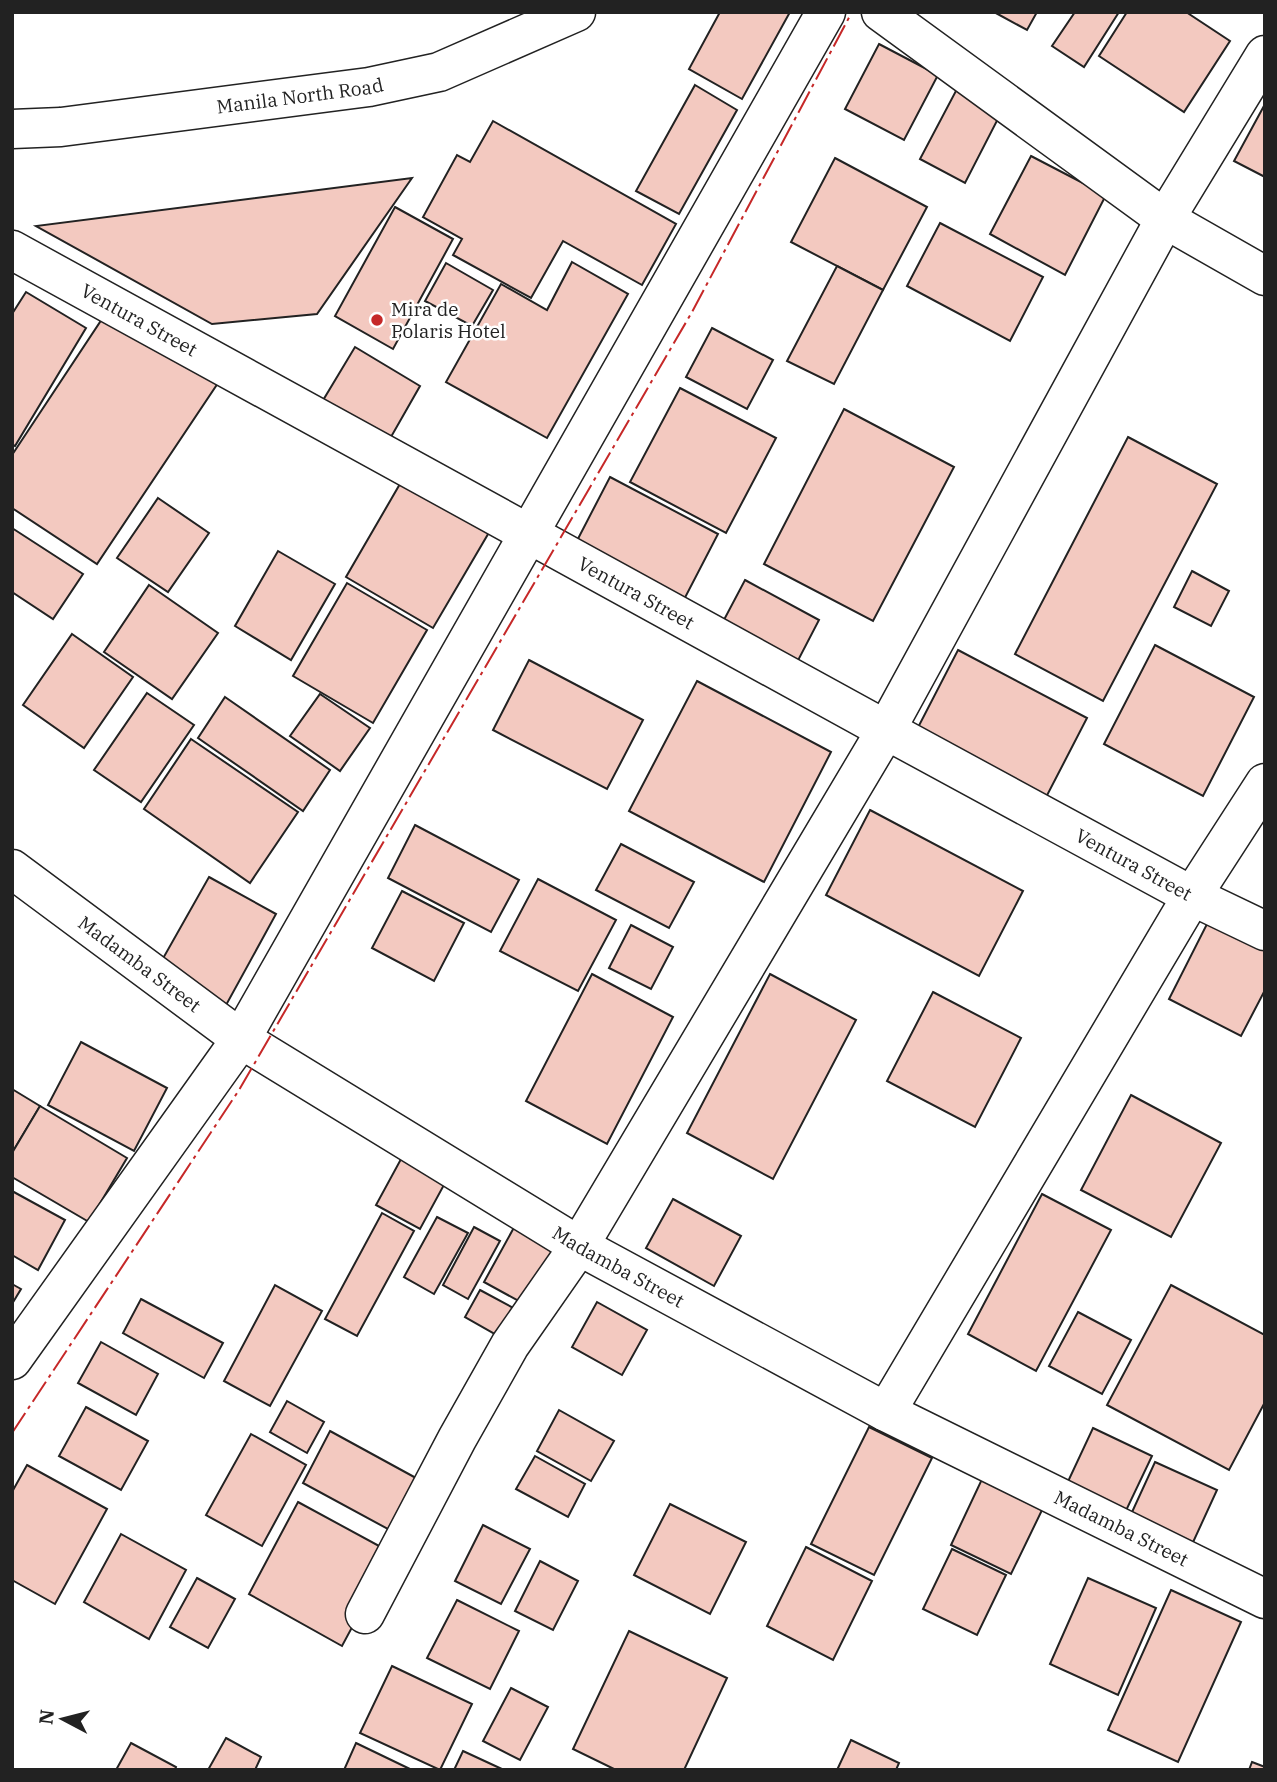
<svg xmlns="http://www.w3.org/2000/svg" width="1277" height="1782" viewBox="0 0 1277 1782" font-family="'IBM Plex Serif',serif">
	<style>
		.building { fill: #f3c9c0; stroke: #222; stroke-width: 2 }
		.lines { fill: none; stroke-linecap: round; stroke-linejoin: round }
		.minor-casing { stroke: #222; stroke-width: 41 }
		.trunk-casing { stroke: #222; stroke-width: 41 }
		.minor { stroke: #fff; stroke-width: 38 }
		.trunk { stroke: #fff; stroke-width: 38 }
		.power { stroke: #c62828; stroke-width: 2; stroke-dasharray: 24 5 3.5 5; stroke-linecap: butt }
		.poi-dot { fill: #c62828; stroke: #fff; stroke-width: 2.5 }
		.labels { text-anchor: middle; stroke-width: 5; stroke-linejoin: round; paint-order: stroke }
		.street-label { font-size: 19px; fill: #222; stroke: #fff }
		.poi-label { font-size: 19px; fill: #222; stroke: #fff; text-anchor: start }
	</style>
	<rect width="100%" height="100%" fill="#fff"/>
	<g class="building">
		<polygon points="720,12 790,12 742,99 689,69"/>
		<polygon points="994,12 1037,12 1027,30"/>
		<polygon points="1075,12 1119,12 1084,67 1052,46"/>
		<polygon points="1127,12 1186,12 1230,41 1184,112 1099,56"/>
		<polygon points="879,44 938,75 904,140 845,109"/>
		<polygon points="695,85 737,110 679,214 636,191"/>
		<polygon points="958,87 1002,111 965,183 920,159"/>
		<polygon points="1265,104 1265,177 1234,161"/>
		<polygon points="493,121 676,224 642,285 563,241 531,298 453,255 462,239 423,217 457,155 470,162"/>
		<polygon points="1031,156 1106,195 1065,275 990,234"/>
		<polygon points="835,158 927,207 883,290 791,242"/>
		<polygon points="412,178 317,314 212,324 36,226"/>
		<polygon points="395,207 453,239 393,349 335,316"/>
		<polygon points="940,223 1043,277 1010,341 907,286"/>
		<polygon points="572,262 628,294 547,438 446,382 501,284 547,310"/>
		<polygon points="446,263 493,290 472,326 425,301"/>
		<polygon points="837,266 883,290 834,384 787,361"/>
		<polygon points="26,292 86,328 15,446 12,444 12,314"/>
		<polygon points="108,310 218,383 97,564 12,508 12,455"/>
		<polygon points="712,328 773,360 747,409 686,377"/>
		<polygon points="355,347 420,386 383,451 316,412"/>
		<polygon points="680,388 776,438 726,533 630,482"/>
		<polygon points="844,409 954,467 873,621 764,564"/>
		<polygon points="1128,437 1217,484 1103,701 1015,654"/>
		<polygon points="404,477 491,529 433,628 346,577"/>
		<polygon points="610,477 718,534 676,615 568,558"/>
		<polygon points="158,498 209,533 168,592 117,558"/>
		<polygon points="12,528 83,574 53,619 12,592"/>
		<polygon points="278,551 335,584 291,660 235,626"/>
		<polygon points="1192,571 1229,591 1211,626 1174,607"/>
		<polygon points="745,580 819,620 792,672 717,633"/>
		<polygon points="347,583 427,630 373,723 293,676"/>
		<polygon points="149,585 218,633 172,699 104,652"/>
		<polygon points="72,634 133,677 84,748 23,705"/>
		<polygon points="1155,645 1254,697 1203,796 1104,744"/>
		<polygon points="958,650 1087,718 1041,807 912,739"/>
		<polygon points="529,660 643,720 607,789 493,730"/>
		<polygon points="697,681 831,752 764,882 629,811"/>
		<polygon points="147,693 194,725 141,802 94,770"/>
		<polygon points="320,694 370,728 340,771 290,736"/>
		<polygon points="225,697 330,770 303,811 198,738"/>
		<polygon points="191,739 298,812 250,883 144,809"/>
		<polygon points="870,810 1023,891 979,976 826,895"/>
		<polygon points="415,825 519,880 491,932 388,878"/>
		<polygon points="621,844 694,882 669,928 596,890"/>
		<polygon points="209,877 276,914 225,1007 157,969"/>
		<polygon points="538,879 616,920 578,991 500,951"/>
		<polygon points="402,891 464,923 434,981 372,948"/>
		<polygon points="1209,920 1265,949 1265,990 1241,1036 1169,999"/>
		<polygon points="631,925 673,947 651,989 609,968"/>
		<polygon points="592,974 673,1017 607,1144 526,1101"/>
		<polygon points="770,974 856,1020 773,1179 687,1133"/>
		<polygon points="933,992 1021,1038 975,1127 887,1081"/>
		<polygon points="81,1042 167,1088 134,1151 48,1105"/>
		<polygon points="12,1089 40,1106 12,1153"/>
		<polygon points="1131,1095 1221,1143 1171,1237 1081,1190"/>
		<polygon points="40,1106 127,1158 89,1222 12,1177 12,1153"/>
		<polygon points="407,1148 451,1172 420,1229 376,1205"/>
		<polygon points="12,1191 65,1220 38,1270 12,1255"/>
		<polygon points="1042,1194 1111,1230 1036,1371 968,1334"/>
		<polygon points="673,1199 741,1236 714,1286 646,1248"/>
		<polygon points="382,1213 414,1231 357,1336 325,1319"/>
		<polygon points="437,1217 468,1233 434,1294 404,1277"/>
		<polygon points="517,1222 559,1246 526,1305 484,1282"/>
		<polygon points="474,1227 500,1241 468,1299 443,1285"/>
		<polygon points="12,1284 21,1289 12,1304"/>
		<polygon points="275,1285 322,1311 270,1406 224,1381"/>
		<polygon points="1171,1285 1265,1335 1265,1402 1229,1470 1107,1405"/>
		<polygon points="480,1290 517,1310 502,1338 465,1317"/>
		<polygon points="141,1299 223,1343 204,1378 123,1333"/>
		<polygon points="597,1302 647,1330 622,1375 572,1347"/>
		<polygon points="1078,1312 1131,1340 1102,1394 1049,1366"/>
		<polygon points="101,1342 158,1374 136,1415 78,1383"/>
		<polygon points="287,1401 324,1422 307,1453 270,1432"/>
		<polygon points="86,1407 148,1441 121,1490 59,1456"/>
		<polygon points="559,1410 614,1441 591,1481 537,1451"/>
		<polygon points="869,1427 932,1458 874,1575 811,1544"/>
		<polygon points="1093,1428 1152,1456 1122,1519 1064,1490"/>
		<polygon points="330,1431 427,1484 399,1535 303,1483"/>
		<polygon points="251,1434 306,1465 262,1546 206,1515"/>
		<polygon points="535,1456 585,1484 568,1517 516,1489"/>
		<polygon points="1155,1462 1217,1490 1189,1551 1127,1523"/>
		<polygon points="27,1465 107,1509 55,1604 12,1580 12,1492"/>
		<polygon points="983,1477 1044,1506 1011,1574 951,1545"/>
		<polygon points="298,1502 392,1553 342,1646 249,1594"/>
		<polygon points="670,1504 746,1542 710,1614 634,1575"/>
		<polygon points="483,1525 530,1549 501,1604 455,1581"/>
		<polygon points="121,1534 186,1570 149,1639 84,1602"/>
		<polygon points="806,1547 872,1581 833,1660 767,1626"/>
		<polygon points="952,1549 1006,1575 977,1635 923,1609"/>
		<polygon points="540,1561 578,1581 553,1630 515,1611"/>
		<polygon points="197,1578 235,1599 208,1648 170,1627"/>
		<polygon points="1088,1578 1156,1608 1118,1695 1050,1664"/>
		<polygon points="1171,1590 1241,1622 1178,1762 1108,1730"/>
		<polygon points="457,1600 519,1631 490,1689 427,1658"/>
		<polygon points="629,1631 727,1678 684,1770 616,1770 573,1749"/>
		<polygon points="392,1666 472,1704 440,1770 360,1733"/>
		<polygon points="511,1688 548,1707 520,1760 483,1741"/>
		<polygon points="226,1738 261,1757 255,1770 208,1770"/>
		<polygon points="851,1740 899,1763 896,1770 837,1770"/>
		<polygon points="131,1743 176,1767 175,1770 116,1770"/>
		<polygon points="356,1743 412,1770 344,1770"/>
		<polygon points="463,1751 504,1770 454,1770"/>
		<polygon points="1252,1762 1265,1767 1265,1770 1249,1770"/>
	</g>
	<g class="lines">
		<g class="minor-casing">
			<g id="minor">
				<polyline points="881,12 1165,219 1265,276"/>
				<path id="s1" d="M12,250L886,730L1192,896L1265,931"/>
				<path id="s2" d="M12,869L241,1039L579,1246L886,1412L1265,1599"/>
				<polyline points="12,1360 241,1039 826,12"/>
				<polyline points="886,1412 1192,896 1265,783"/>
				<polyline points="365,1614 457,1439 510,1345 579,1246 886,730 1165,219 1265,55"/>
			</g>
		</g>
		<g class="trunk-casing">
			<g id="trunk">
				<path id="s3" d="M12,129L61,127L369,87L439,72L576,12"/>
			</g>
		</g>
		<use href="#minor" class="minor"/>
		<use href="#trunk" class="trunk"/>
		<polyline class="power" points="12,1433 239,1090 692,312 852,12"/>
	</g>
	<circle class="poi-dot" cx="377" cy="320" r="7"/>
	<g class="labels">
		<g class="street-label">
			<text dy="7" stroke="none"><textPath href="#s3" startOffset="290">Manila North Road</textPath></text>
			<text dy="7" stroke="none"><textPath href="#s1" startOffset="145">Ventura Street</textPath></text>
			<text dy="7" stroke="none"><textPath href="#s1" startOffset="712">Ventura Street</textPath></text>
			<text dy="7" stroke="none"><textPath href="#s1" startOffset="1279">Ventura Street</textPath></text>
			<text dy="7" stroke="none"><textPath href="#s2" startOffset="159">Madamba Street</textPath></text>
			<text dy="7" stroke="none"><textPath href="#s2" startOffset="726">Madamba Street</textPath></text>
			<text dy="7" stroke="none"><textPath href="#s2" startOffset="1293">Madamba Street</textPath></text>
		</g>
		<g class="poi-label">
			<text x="391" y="316">Mira de<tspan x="391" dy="22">Polaris Hotel</tspan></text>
		</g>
	</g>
	<rect width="1277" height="1782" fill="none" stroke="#222222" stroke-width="28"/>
	<g transform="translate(63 1719) rotate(277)" stroke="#ffffff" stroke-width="5" paint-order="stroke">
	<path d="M0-5L12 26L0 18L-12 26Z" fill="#222222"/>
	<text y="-10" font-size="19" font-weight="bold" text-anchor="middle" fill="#222222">N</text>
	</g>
</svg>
